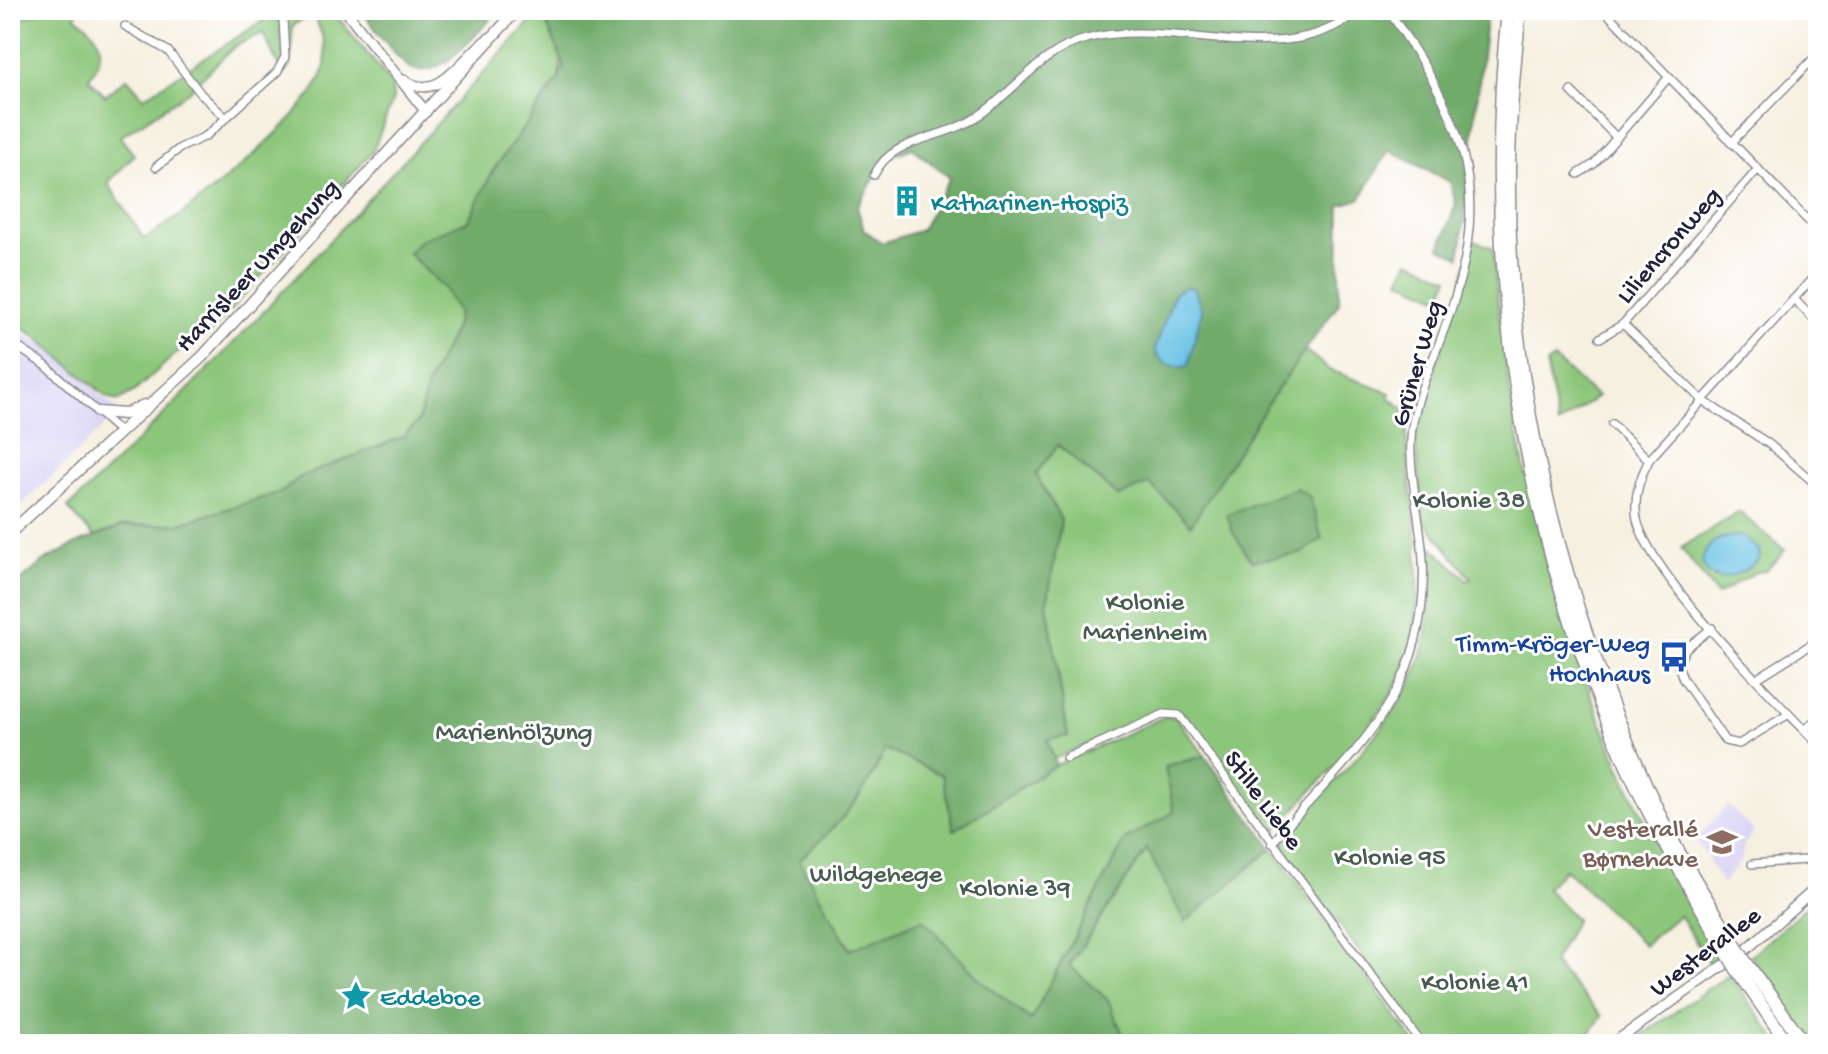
<svg xmlns="http://www.w3.org/2000/svg" width="1828" height="1054" viewBox="0 0 1828 1054" font-family="'Gochi Hand',sans-serif">
	<style>
		.built { fill: #dcd6f6 }
		.green { fill: #8cc67a; stroke: #57745a; stroke-width: 2; fill-rule: evenodd }
		.forest { fill: #71ab6a; stroke: #4a6652; stroke-width: 2; fill-rule: evenodd }
		.water { fill: #67c1e5; stroke: #447290; stroke-width: 2 }
		.lines { fill: none; stroke-linecap: round; stroke-linejoin: round }
		.minor-casing { stroke: #8c898e; stroke-width: 10 }
		.tertiary-casing { stroke: #8c898e; stroke-width: 12 }
		.secondary-casing { stroke: #8c898e; stroke-width: 13 }
		.trunk-casing { stroke: #8c898e; stroke-width: 15 }
		.minor { stroke: #fff; stroke-width: 7 }
		.tertiary { stroke: #fff; stroke-width: 9 }
		.secondary { stroke: #fff; stroke-width: 10 }
		.trunk { stroke: #fff; stroke-width: 12 }
		.trunk-bridge-casing { stroke: #8c898e; stroke-width: 15; stroke-linecap: butt }
		.trunk-bridge { stroke: #fff; stroke-width: 12 }
		.labels { text-anchor: middle; stroke-width: 6; stroke-linejoin: round; paint-order: stroke }
		.culture-label { font-size: 26px; fill: #0d838f; stroke: #fff; text-anchor: start }
		.street-label { font-size: 26px; fill: #22223b; stroke: #fff }
		.park-label { font-size: 26px; fill: #475b51; stroke: #fff }
		.transit-label { font-size: 26px; fill: #164399; stroke: #fff; text-anchor: end }
		.education-label { font-size: 26px; fill: #785e54; stroke: #fff; text-anchor: end }
	</style>
	<rect width="100%" height="100%" fill="#fff"/>
	<filter id="ink" filterUnits="userSpaceOnUse"><feTurbulence type="fractalNoise" baseFrequency=".0125" numOctaves="2"/><feDisplacementMap in="SourceGraphic" scale="16" xChannelSelector="R" yChannelSelector="G"/><feConvolveMatrix kernelMatrix="1 2 1 2 8 2 1 2 1" color-interpolation-filters="sRGB"/></filter>
	<filter id="wash" filterUnits="userSpaceOnUse"><feTurbulence type="fractalNoise" baseFrequency=".006" numOctaves="4" result="noise"/><feDisplacementMap in="SourceGraphic" scale="32" xChannelSelector="R" yChannelSelector="G"/><feGaussianBlur stdDeviation="1.8" result="paint"/><feColorMatrix in="noise" values="0 0 0 0 0 0 0 0 0 0 0 0 0 0 0 0 0 1.4 0 .05"/><feComposite in="paint" operator="in"/></filter>
	<g filter="url(#wash)">
		<rect width="100%" height="100%" fill="#f6f0e0"/>
		<g class="built">
			<polygon points="10,325 53,351 119,412 10,516"/>
			<polygon points="1728,805 1754,831 1744,845 1741,861 1722,884 1696,839"/>
		</g>
		<g class="green">
			<path d="M10,10H22L27,17L43,10H79L75,16C101,34 109,52 89,78L105,96L127,78L144,97L278,11L332,10L392,84L393,99L373,151L208,335L203,329L135,391L118,401L107,397L33,334L10,322ZM313,14C323,33 331,57 321,78C300,122 188,215 144,239L108,183L134,155L120,137L185,94L235,46L263,33L283,75L290,66L293,25Z"/>
			<path d="M541,10L562,58L558,80L494,169L468,221L408,253L444,288L458,313L456,327L428,383L418,422L403,437L300,477L282,492L178,524L123,526L94,537L68,508C235,350 386,179 541,10Z"/>
			<path d="M1473,240L1493,248C1507,435 1551,614 1628,785C1656,846 1689,904 1722,962L1713,969L1679,915L1644,945L1565,869L1546,888L1576,919L1553,963L1602,1016L1582,1044H1425L1285,848L1283,837C1324,791 1380,739 1409,686C1433,643 1432,589 1427,542L1468,580L1471,578L1423,519L1415,438L1419,411L1454,312Z"/>
			<polygon points="1409,260 1449,278 1440,298 1400,280"/>
			<path d="M1305,350L1330,370L1390,393L1389,397L1407,411C1404,471 1420,529 1418,588C1417,620 1411,656 1397,684C1375,728 1310,791 1276,830L1269,831L1183,714L1166,710L1054,759L1047,740L1068,735L1047,603L1061,520L1036,475L1057,444L1118,497L1272,397Z"/>
			<polygon points="1554,359 1597,397 1558,425 1546,364"/>
			<polygon points="1739,512 1785,550 1766,571 1756,572 1717,595 1681,548"/>
			<path d="M1166,716L1177,718L1205,756L1166,766L1174,813L1125,840L1031,1020L980,980L923,920L851,950L798,861C840,822 863,801 885,748L942,774L955,830L1056,765Z"/>
			<polygon points="1148,848 1185,922 1272,848 1416,1044 1127,1044 1108,1000 1069,966"/>
			<polygon points="1818,896 1818,1044 1815,1044 1751,956"/>
			<polygon points="1729,975 1780,1044 1629,1044 1715,984"/>
		</g>
		<g class="forest">
			<path d="M361,10H500C479,28 436,91 405,64C388,49 375,27 361,10Z"/>
			<path d="M541,10H1487L1460,257L1440,248L1456,204L1450,182L1389,150L1360,199L1340,205L1339,303L1272,397L1191,525L1149,483L1119,497L1058,445L1036,474L1061,520L1047,603L1068,736L1047,740L1056,765L954,830L942,775L885,749C863,801 840,822 799,860L850,950L923,919L980,980L1031,1020L1125,840L1174,812L1165,766L1205,756L1272,848L1185,922L1147,849L1069,965L1108,1000L1127,1044H10V590L44,561L76,544L123,526L178,524L282,492L300,477L403,437L418,422L428,383L455,327L458,313L444,288L408,253L420,240L468,221L494,169L558,80L564,65ZM912,148L950,178L921,230L882,243L864,230L857,207L887,158ZM1174,294L1202,310L1157,356L1155,349Z"/>
			<polygon points="1297,488 1310,497 1322,539 1300,554 1252,561 1233,533 1227,514"/>
		</g>
		<g class="water">
			<path d="M1185,287L1194,288L1202,310L1188,366C1174,369 1159,363 1155,349L1174,294Z"/>
			<path d="M1743,536L1760,551L1759,559C1743,575 1710,590 1702,561C1707,540 1723,535 1743,536Z"/>
		</g>
	</g>
	<g filter="url(#ink)">
		<g class="lines">
			<g class="minor-casing">
				<g id="minor">
					<polyline points="261,10 283,19"/>
					<polyline points="1604,10 1818,231"/>
					<polyline points="125,26 168,51 201,94 226,118"/>
					<polyline points="1571,91 1617,138"/>
					<polyline points="1731,143 1818,54"/>
					<polyline points="156,167 180,148 206,136 277,72 285,57 283,19 295,10"/>
					<polyline points="1578,174 1594,164 1668,78"/>
					<path d="M874,175C892,137 940,140 972,120C1012,96 1039,51 1086,39C1172,15 1284,75 1359,10"/>
					<path d="M1818,272L1649,460C1639,479 1633,498 1637,519C1648,573 1776,701 1818,744"/>
					<polyline points="1794,299 1818,324"/>
					<polyline points="1623,324 1702,400 1769,444 1818,486"/>
					<polyline points="1600,338 1623,324 1758,169"/>
					<polyline points="10,342 45,365 120,432"/>
					<polyline points="1612,424 1649,460"/>
					<polyline points="1712,628 1685,649 1678,665 1683,679 1725,741 1739,744 1789,714"/>
					<polyline points="1756,679 1818,640"/>
					<polyline points="1805,730 1818,717"/>
					<polyline points="1066,758 1164,714 1179,715 1422,1044"/>
					<path d="M1272,843C1353,751 1430,694 1423,560C1421,519 1405,461 1413,422C1420,384 1438,350 1450,313C1494,185 1461,116 1388,10"/>
					<polyline points="1752,864 1818,859"/>
				</g>
			</g>
			<g class="tertiary-casing">
				<g id="tertiary">
					<polyline points="345,10 426,112"/>
					<path d="M404,80C440,105 463,55 489,38"/>
					<polyline points="1612,1044 1747,949 1818,886"/>
				</g>
			</g>
			<g class="secondary-casing">
				<g id="secondary">
					<polyline points="98,412 125,414 144,405"/>
					<polyline points="10,533 202,357 517,10"/>
				</g>
			</g>
			<g class="trunk-casing">
				<g id="trunk">
					<path d="M1508,10C1482,261 1518,516 1619,748C1648,817 1686,881 1723,946"/>
					<path d="M1520,10C1514,64 1509,119 1509,174C1506,396 1568,624 1664,824C1683,864 1709,901 1731,939"/>
					<polyline points="1745,961 1805,1044"/>
					<polyline points="1736,968 1788,1044"/>
				</g>
			</g>
			<use href="#minor" class="minor"/>
			<use href="#tertiary" class="tertiary"/>
			<use href="#secondary" class="secondary"/>
			<use href="#trunk" class="trunk"/>
			<g class="trunk-bridge-casing">
				<g id="trunk-bridge">
					<polyline points="1731,939 1745,961"/>
					<polyline points="1723,946 1736,968"/>
				</g>
			</g>
			<use href="#trunk-bridge" class="trunk-bridge"/>
		</g>
	</g>
	<defs>
		<g id="building-bare" transform="scale(2.4)"><path d="M-4-6H4V6H1V3H-1V6H-4ZM-2.5-4.3h1.7v1.8h-1.7ZM.8-4.3h1.7v1.8H.8ZM-2.5-1h1.7V.8h-1.7ZM.8-1h1.7V.8H.8Z" fill="#0f9aa8" stroke="#fff" stroke-width="2.5" paint-order="stroke"/></g>
		<g id="bus-bare" transform="scale(2.4)"><path d="M-5-6H5V4H4V6H2V4H-2V6H-4V4H-5ZM-3.5-4V0h7V-4ZM-3.5 1.2v1.5H-2V1.2ZM2 1.2v1.5H3.5V1.2Z" fill="#1a4fb4" stroke="#fff" stroke-width="2.5" paint-order="stroke"/></g>
		<g id="school-bare" transform="scale(2.4)"><path d="M0-5L7-2L0 1L-7-2ZM-4 1L0 2.5L4 1V4Q0 6-4 4Z" fill="#8d6e63" stroke="#fff" stroke-width="2.5" paint-order="stroke"/></g>
		<g id="sight-bare" transform="scale(2.4)"><path d="M0-6L1.8-2.2L6-1.7L2.9 1.2L3.7 5.4L0 3.3L-3.7 5.4L-2.9 1.2L-6-1.7L-1.8-2.2Z" fill="#0f9aa8" stroke="#fff" stroke-width="2.5" paint-order="stroke"/></g>
	</defs>
	<g fill-rule="evenodd">
		<use href="#building-bare" x="907" y="201"/>
		<use href="#bus-bare" x="1674" y="657"/>
		<use href="#school-bare" x="1722" y="842"/>
		<use href="#sight-bare" x="356" y="996"/>
	</g>
	<g class="labels">
		<g class="culture-label">
			<text x="931" y="210">Katharinen-Hospiz</text>
			<text x="380" y="1005">Eddeboe</text>
		</g>
		<g class="street-label">
			<text transform="translate(1667 244) rotate(-49)" y="9">Liliencronweg</text>
			<text transform="translate(256 264) rotate(-47)" y="9">Harrisleer Umgehung</text>
			<text transform="translate(1415 363) rotate(-74)" y="9">Grüner Weg</text>
			<text transform="translate(1265 799) rotate(54)" y="9">Stille Liebe</text>
			<text transform="translate(1704 950) rotate(-37)" y="9">Westerallee</text>
		</g>
		<g class="park-label">
			<text x="1469" y="507">Kolonie 38</text>
			<text x="1145" y="609">Kolonie<tspan x="1145" dy="30">Marienheim</tspan></text>
			<text x="514" y="739">Marienhölzung</text>
			<text x="1390" y="864">Kolonie 95</text>
			<text x="876" y="881">Wildgehege</text>
			<text x="1015" y="895">Kolonie 39</text>
			<text x="1475" y="989">Kolonie 41</text>
		</g>
		<g class="transit-label">
			<text x="1650" y="651">Timm-Kröger-Weg<tspan x="1650" dy="30">Hochhaus</tspan></text>
		</g>
		<g class="education-label">
			<text x="1698" y="836">Vesterallé<tspan x="1698" dy="30">Børnehave</tspan></text>
		</g>
	</g>
	<rect width="1828" height="1054" fill="none" stroke="#fff" stroke-width="40"/>
</svg>
